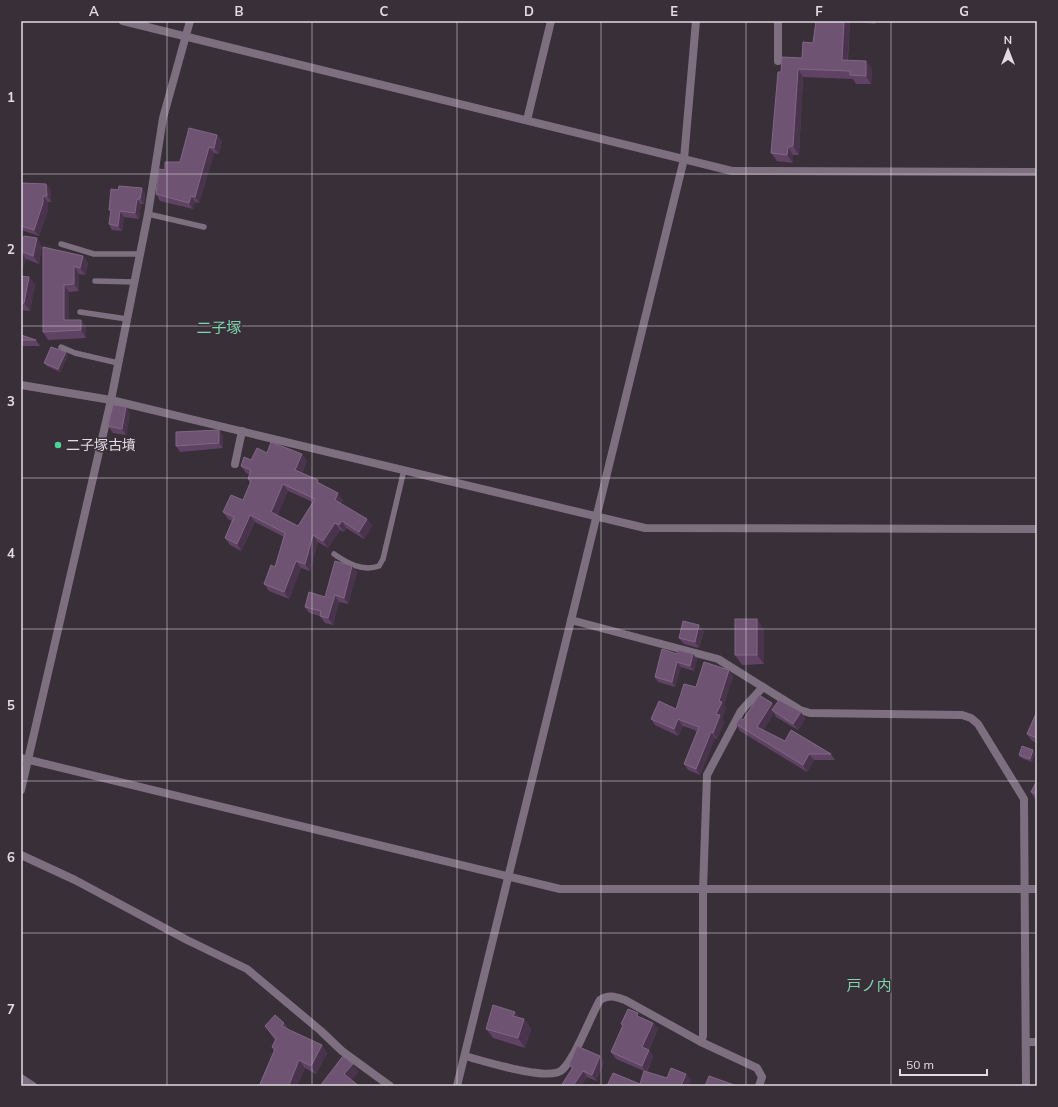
<svg xmlns="http://www.w3.org/2000/svg" width="1058" height="1107" viewBox="0 0 1058 1107" font-family="Mulish,'Noto Sans JP',sans-serif">
	<style>
		.lines { fill: none; stroke-linecap: round; stroke-linejoin: round }
		.service { stroke: #7e6f80; stroke-width: 5.5 }
		.minor { stroke: #7e6f80; stroke-width: 8 }
		.wall { fill: #604364; fill-rule: evenodd }
		.shaded-wall { fill: #4a344d }
		.building { fill: #6e5372; stroke: #806884; fill-rule: evenodd }
		.grid { fill: none; stroke: #e2dce2; stroke-width: 1; stroke-opacity: 0.55 }
		.poi-dot { fill: #4ad49c; stroke: #382f39; stroke-width: 1.5 }
		.labels { text-anchor: middle; stroke-width: 3; stroke-linejoin: round; paint-order: stroke }
		.poi-label { font-size: 14px; fill: #e2dce2; stroke: #382f39; text-anchor: start }
		.neighbourhood-label { font-size: 15px; fill: #80d4ac; stroke: #382f39 }
		.neatline { fill: none; stroke: #e2dce2; stroke-width: 1.5 }
		.grid-label { font-size: 13px; text-anchor: middle; font-weight: bold; fill: #e2dce2 }
	</style>
	<rect width="100%" height="100%" fill="#382f39"/>
	<g class="lines">
		<g class="service">
			<polyline points="148,214 204,227"/>
			<polyline points="61,244 94,254 140,254"/>
			<polyline points="95,281 134,282"/>
			<polyline points="80,312 127,319"/>
			<polyline points="61,347 75,353 118,363"/>
			<path d="M334,554C347,563 362,572 379,566L383,559L404,470"/>
		</g>
		<g class="minor">
			<polyline points="123,21 732,171 1037,172"/>
			<polyline points="778,21 778,61"/>
			<polyline points="527,120 551,21"/>
			<polyline points="21,385 111,400 645,528 1037,529"/>
			<polyline points="235,464 242,431"/>
			<polyline points="571,620 718,659 800,710 810,713 962,715 971,718 978,724 1024,799 1026,1086"/>
			<polyline points="21,758 560,889 1037,889"/>
			<polyline points="21,790 111,400 148,214 163,118 190,21"/>
			<polyline points="21,855 75,880 187,940 247,969 321,1031 342,1051 390,1086"/>
			<polyline points="701,1042 703,1036 703,890 707,775 741,711 763,687"/>
			<polyline points="1026,1042 1037,1042"/>
			<path d="M465,1056C484,1061 548,1082 562,1070C575,1059 590,1017 600,1000C609,994 616,997 625,1000L701,1042L757,1068L762,1077L759,1086"/>
			<polyline points="21,1078 33,1086"/>
			<polyline points="457,1086 684,159 696,21"/>
		</g>
	</g>
	<g class="wall">
		<polygon points="816,21 876,21 875,24 850,21 848,60 872,69 871,84 856,84 853,79 803,77 799,155 793,155 793,163 777,161 771,153 781,72 802,58 813,43"/>
		<polygon points="222,141 219,154 214,153 199,203 195,202 193,209 160,201 156,194 165,170"/>
		<polygon points="21,183 46,184 51,190 51,202 48,202 48,210 39,236 21,230"/>
		<polygon points="145,193 144,204 141,204 139,219 124,217 122,231 112,230 109,224 111,212 109,210"/>
		<polygon points="21,242 42,246 39,264 26,259 21,272"/>
		<polygon points="43,247 83,256 88,263 85,275 79,274 79,291 69,292 69,320 81,320 86,327 86,338 48,340 43,332"/>
		<polygon points="21,276 29,277 35,285 30,311 21,310"/>
		<polygon points="21,335 36,340 40,346 21,346"/>
		<polygon points="68,355 60,372 47,366 44,363"/>
		<polygon points="126,407 130,414 126,435 113,433 108,426"/>
		<polygon points="219,430 223,436 223,448 180,452 176,446"/>
		<path d="M267,453L302,454L307,461L302,473L320,484L343,500L341,504L367,519L372,526L364,539L346,528L344,532L340,530L328,548L318,542L310,571L301,568L289,599L269,591L264,584L275,567L284,537L255,522L241,551L230,545L225,538L232,521L228,519L223,512L243,500L250,483L248,479L250,475L246,473L241,466ZM288,491L313,502L298,526L277,516Z"/>
		<polygon points="357,572 348,604 339,602 333,625 325,623 320,616 309,613 305,607 325,597"/>
		<polygon points="764,629 764,664 742,665 735,655"/>
		<polygon points="704,631 699,648 684,644 679,638"/>
		<polygon points="677,654 693,654 697,659 694,671 681,667 675,687 658,682 655,677"/>
		<polygon points="729,670 733,676 724,705 726,708 722,718 724,722 717,739 715,738 700,775 688,770 684,764 697,731 683,726 678,736 655,725 651,719 676,709 696,687"/>
		<polygon points="775,706 801,712 805,719 798,730 776,717 774,713 763,730 785,741 831,754 835,760 814,760 807,772 740,731 736,724 743,720"/>
		<polygon points="1037,711 1037,743 1032,741 1027,734"/>
		<polygon points="1035,753 1032,762 1021,758 1019,755"/>
		<polygon points="1037,780 1037,800 1035,799 1031,792"/>
		<polygon points="515,1012 519,1018 524,1019 531,1029 525,1048 493,1038 486,1029"/>
		<polygon points="641,1017 653,1023 658,1029 649,1050 653,1056 647,1072 667,1078 691,1080 689,1086 607,1086 640,1084 644,1071 616,1059 611,1052 623,1026 621,1024"/>
		<polygon points="284,1023 288,1029 327,1053 316,1074 305,1068 297,1086 261,1086 260,1084 274,1051 272,1047 275,1040 265,1026"/>
		<polygon points="604,1062 596,1081 587,1077 581,1086 561,1086 572,1069 569,1065"/>
	</g>
	<g class="shaded-wall">
		<polygon points="844,21 850,21 847,68 842,60"/>
		<polygon points="866,61 872,69 871,84 866,76"/>
		<polygon points="798,69 803,77 799,155 793,146"/>
		<polygon points="217,135 222,141 219,154 214,148"/>
		<polygon points="209,147 214,153 199,203 195,197"/>
		<polygon points="788,147 793,155 793,163 787,155"/>
		<polygon points="46,184 51,190 51,202 47,196"/>
		<polygon points="142,188 145,193 144,204 140,199"/>
		<polygon points="43,196 48,202 48,210 39,236 34,230"/>
		<polygon points="191,196 195,202 193,209 189,203"/>
		<polygon points="137,199 141,204 139,219 135,213"/>
		<polygon points="120,211 124,217 122,231 118,226"/>
		<polygon points="37,238 42,246 39,264 33,256"/>
		<polygon points="21,252 26,259 21,272"/>
		<polygon points="83,256 88,263 85,275 80,268"/>
		<polygon points="74,266 79,274 79,291 74,284"/>
		<polygon points="29,277 35,285 30,311 24,303"/>
		<polygon points="64,285 69,292 69,327 64,320"/>
		<polygon points="81,320 86,327 86,338 81,330"/>
		<polygon points="66,352 68,355 60,372 58,369"/>
		<polygon points="126,407 130,414 126,435 122,429"/>
		<polygon points="219,430 223,436 223,448 219,443"/>
		<polygon points="302,454 307,461 300,477 295,470"/>
		<polygon points="283,484 288,491 276,519 271,512"/>
		<polygon points="338,493 343,500 340,507 335,500"/>
		<polygon points="250,515 255,522 241,551 237,544"/>
		<polygon points="367,519 372,526 364,539 359,532"/>
		<polygon points="342,521 346,528 344,532 339,525"/>
		<polygon points="335,523 340,530 328,548 323,541"/>
		<polygon points="313,535 318,542 310,571 305,564"/>
		<polygon points="296,561 301,568 289,599 284,592"/>
		<polygon points="352,566 357,572 348,604 344,598"/>
		<polygon points="335,595 339,602 333,625 328,618"/>
		<polygon points="757,619 764,629 764,664 757,655"/>
		<polygon points="699,625 704,631 699,648 695,642"/>
		<polygon points="693,654 697,659 694,671 690,666"/>
		<polygon points="677,662 681,667 675,687 672,682"/>
		<polygon points="729,670 733,676 724,705 726,708 722,718 724,722 717,739 713,733 716,714 719,701"/>
		<polygon points="772,703 777,709 772,710 774,713 761,733 757,727"/>
		<polygon points="801,712 805,719 798,730 793,724"/>
		<polygon points="678,719 683,726 678,736 674,729"/>
		<polygon points="711,732 715,738 700,775 696,769"/>
		<polygon points="1033,750 1035,753 1032,762 1030,759"/>
		<polygon points="809,754 814,760 807,772 803,765"/>
		<polygon points="515,1012 521,1021 513,1016"/>
		<polygon points="524,1019 531,1029 525,1048 518,1038"/>
		<polygon points="653,1023 658,1029 647,1053 642,1047"/>
		<polygon points="322,1045 327,1053 316,1074 311,1066"/>
		<polygon points="649,1050 653,1056 646,1072 642,1066"/>
		<polygon points="600,1056 604,1062 596,1081 592,1075"/>
		<polygon points="299,1060 305,1068 297,1086 289,1086 289,1085"/>
		<polygon points="353,1064 359,1072 350,1082 344,1074"/>
		<polygon points="583,1071 587,1077 581,1086 573,1086"/>
		<polygon points="686,1074 691,1080 689,1086 681,1086"/>
	</g>
	<g class="building">
		<polygon points="816,21 844,21 842,60 866,61 866,76 850,75 850,71 798,69 793,146 788,147 787,155 771,153 778,72 781,72 782,57 802,58 803,42 813,43"/>
		<polygon points="189,128 217,135 214,148 209,147 195,197 191,196 189,203 156,194 159,169 165,170 165,162 180,162"/>
		<polygon points="21,183 46,184 47,196 43,196 43,203 34,230 21,226"/>
		<polygon points="119,186 142,188 140,199 137,199 135,213 120,211 118,226 109,224 111,210 109,210 111,189 118,190"/>
		<polygon points="24,236 37,238 33,256 21,251 21,242"/>
		<polygon points="43,247 83,256 80,268 74,266 74,284 64,285 64,320 81,320 81,330 43,332"/>
		<polygon points="21,276 29,277 24,303 21,303"/>
		<polygon points="21,335 36,340 21,340"/>
		<polygon points="51,347 66,352 58,369 44,363"/>
		<polygon points="113,405 126,407 122,429 108,426"/>
		<polygon points="219,430 219,443 176,446 176,432"/>
		<path d="M271,442L302,454L295,470L318,480L317,482L338,493L335,500L367,519L359,532L342,521L339,525L335,523L323,541L313,535L305,564L296,561L284,592L264,584L271,565L275,567L285,533L250,515L237,544L225,538L234,517L223,512L231,495L243,500L251,481L248,479L251,470L241,466L244,457L251,460L257,448L267,453ZM283,484L315,499L298,526L271,512Z"/>
		<polygon points="335,561 352,566 344,598 335,595 328,618 320,616 321,611 305,607 309,592 325,597"/>
		<rect x="735" y="619" width="22" height="36"/>
		<polygon points="683,621 699,625 695,642 679,638"/>
		<polygon points="662,649 677,654 678,650 693,654 690,666 677,662 672,682 655,677"/>
		<polygon points="704,662 729,670 719,701 722,702 716,714 720,715 713,733 711,732 696,769 684,764 699,727 678,719 674,729 651,719 659,701 676,709 684,684 696,687"/>
		<polygon points="759,695 772,703 757,727 785,741 791,730 831,754 809,754 803,765 736,724 740,718 743,720"/>
		<polygon points="779,700 801,712 793,724 772,710"/>
		<polygon points="1037,711 1037,738 1027,734"/>
		<polygon points="1022,746 1033,750 1030,759 1019,755"/>
		<polygon points="1037,780 1037,795 1031,792"/>
		<polygon points="493,1005 515,1012 513,1016 524,1019 518,1038 486,1029"/>
		<polygon points="628,1009 638,1013 637,1016 653,1023 642,1047 649,1050 642,1066 611,1052 623,1025 621,1024"/>
		<polygon points="275,1015 284,1023 281,1026 322,1045 311,1066 299,1060 289,1085 290,1086 264,1086 260,1084 275,1049 272,1047 276,1039 265,1026"/>
		<polygon points="577,1046 600,1056 592,1075 583,1071 573,1086 561,1086 573,1067 569,1065"/>
		<polygon points="343,1056 353,1064 344,1074 359,1086 320,1086"/>
		<polygon points="671,1068 686,1074 681,1086 607,1086 613,1073 640,1084 644,1071 667,1078"/>
		<polygon points="709,1076 737,1086 705,1086"/>
	</g>
	<path class="grid" d="M167,21V1086M312,21V1086M457,21V1086M601,21V1086M746,21V1086M891,21V1086M21,174H1037M21,326H1037M21,478H1037M21,629H1037M21,781H1037M21,933H1037"/>
	<circle class="poi-dot" cx="58" cy="445" r="4"/>
	<g class="labels">
		<g class="poi-label">
			<text x="66" y="450">二子塚古墳</text>
		</g>
		<g class="neighbourhood-label">
			<text x="219" y="333">二子塚</text>
			<text x="869" y="991">戸ノ内</text>
		</g>
	</g>
	<rect width="1058" height="1107" fill="none" stroke="#382f39" stroke-width="44"/>
	<g transform="translate(1008 50)" stroke="#382f39" stroke-width="3" paint-order="stroke">
	<path d="M0-3L7 15L0 10L-7 15Z" fill="#e2dce2"/>
	<text y="-6" font-size="11" font-weight="bold" text-anchor="middle" fill="#e2dce2">N</text>
	</g>
	<path d="M900 1069v6h87v-6" fill="none" stroke="#e2dce2" stroke-width="2"/>
	<text x="906" y="1069" font-size="12" fill="#e2dce2" stroke="#382f39" stroke-width="3" paint-order="stroke">50 m</text>
	<rect x="22" y="22" width="1014" height="1063" class="neatline"/>
	<g class="grid-label">
		<text x="94" y="16">A</text>
		<text x="239" y="16">B</text>
		<text x="384" y="16">C</text>
		<text x="529" y="16">D</text>
		<text x="674" y="16">E</text>
		<text x="819" y="16">F</text>
		<text x="964" y="16">G</text>
		<text x="11" y="102">1</text>
		<text x="11" y="254">2</text>
		<text x="11" y="406">3</text>
		<text x="11" y="558">4</text>
		<text x="11" y="710">5</text>
		<text x="11" y="862">6</text>
		<text x="11" y="1014">7</text>
	</g>
</svg>
